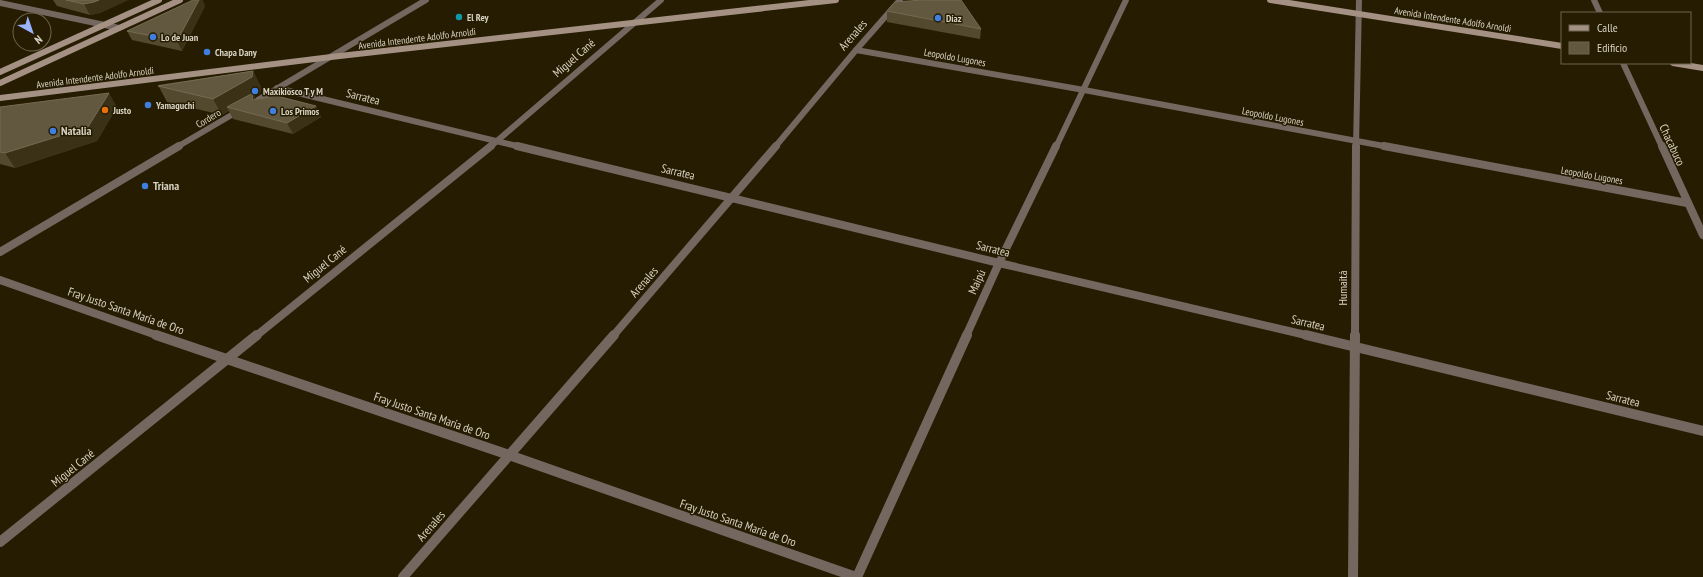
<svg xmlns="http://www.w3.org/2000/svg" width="1703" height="577" viewBox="0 0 1703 577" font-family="'PT Sans Narrow',sans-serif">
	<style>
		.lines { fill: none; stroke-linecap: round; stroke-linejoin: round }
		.minor-far2 { stroke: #73675f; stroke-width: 6 }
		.minor-far1 { stroke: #73675f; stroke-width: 8 }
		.minor { stroke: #73675f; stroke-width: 10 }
		.secondary { stroke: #a49184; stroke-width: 6 }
		.wall { fill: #53492f }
		.shaded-wall { fill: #3b3116 }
		.building { fill: #61583f; stroke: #746b53 }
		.culture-dot { fill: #0f9aa8; stroke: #261c02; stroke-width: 1.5 }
		.shop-dot { fill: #3f7fe0; stroke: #261c02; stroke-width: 1.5 }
		.food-dot { fill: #e8710a; stroke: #261c02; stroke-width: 1.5 }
		.labels { text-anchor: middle; stroke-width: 3; stroke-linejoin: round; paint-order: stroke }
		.far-poi-label { font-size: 10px; font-weight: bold; fill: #d8d2c2; stroke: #261c02; text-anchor: start }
		.far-street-label { font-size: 10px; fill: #d8d2c2; stroke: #261c02 }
		.street-label { font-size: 12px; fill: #d8d2c2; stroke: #261c02 }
		.poi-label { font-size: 12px; font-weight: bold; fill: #d8d2c2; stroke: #261c02; text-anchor: start }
	</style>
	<rect width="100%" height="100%" fill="#261c02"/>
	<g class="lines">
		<g class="minor-far2">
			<polyline points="1594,0 1600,13"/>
			<polyline points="0,3 119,28"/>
			<polyline points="856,50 1084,90 1389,147"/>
			<polyline points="1623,63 1662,147"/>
			<polyline points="277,88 521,147"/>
			<polyline points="251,104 426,0"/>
			<polyline points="177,147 240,110"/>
			<polyline points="490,147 661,0"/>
			<polyline points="775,147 856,50 900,0"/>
			<polyline points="1056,147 1126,0"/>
			<polyline points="1356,147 1359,0"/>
		</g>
		<g class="minor-far1">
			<polyline points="517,146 999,263 1310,336"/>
			<polyline points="1384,146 1687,203"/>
			<polyline points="1662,146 1703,235"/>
			<polyline points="0,252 179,146"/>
			<polyline points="0,280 159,336"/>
			<polyline points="256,336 491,146"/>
			<polyline points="613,336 776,146"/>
			<polyline points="966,336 999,263 1056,146"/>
			<polyline points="1355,336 1356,146"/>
		</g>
		<g class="minor">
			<polyline points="156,335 509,455 856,577"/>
			<polyline points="1306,335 1703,431"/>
			<polyline points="0,542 257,335"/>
			<polyline points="403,577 614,335"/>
			<polyline points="857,577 967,335"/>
			<polyline points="1353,577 1355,335"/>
		</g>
		<g class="secondary">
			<polyline points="1270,0 1562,46"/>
			<polyline points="1673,63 1703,68"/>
			<polyline points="0,72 159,0"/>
			<polyline points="0,83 180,0"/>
			<polyline points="0,98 331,57 836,0"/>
		</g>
	</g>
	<g class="wall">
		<polygon points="53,0 128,0 100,13 90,15 57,6"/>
		<polygon points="205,6 182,51 132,40 127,31"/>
		<polygon points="887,11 981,29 980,39 887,22"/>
		<polygon points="253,71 261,87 260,93 254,96 256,99 316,106 321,117 293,134 233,119 229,111 222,115 167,102 158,85"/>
		<polygon points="0,107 117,107 97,141 15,168 0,164"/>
	</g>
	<g class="shaded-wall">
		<polygon points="99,0 128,0 100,13 90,15 84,4"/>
		<polygon points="199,0 203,0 205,6 182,51 177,41"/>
		<polygon points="253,71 261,87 260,93 254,96 258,104 227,107 229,111 222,115 213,99"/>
		<polygon points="109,93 117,107 97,141 15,168 5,153"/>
		<polygon points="316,106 321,117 293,134 287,123"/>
	</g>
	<g class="building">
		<polygon points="66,0 99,0 94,2 84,4"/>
		<polygon points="193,0 199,0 177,41 127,31"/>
		<polygon points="923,0 961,0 981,29 887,11 895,2"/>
		<polygon points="253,71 252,77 213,99 158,86"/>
		<polygon points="109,93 88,127 5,153 0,152 0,107"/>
		<polygon points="253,93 252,100 277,96 316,106 287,123 227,107"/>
	</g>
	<circle class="culture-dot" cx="459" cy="17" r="4"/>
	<g class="shop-dot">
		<circle cx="938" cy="18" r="4"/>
		<circle cx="153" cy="37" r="4"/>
		<circle cx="207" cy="52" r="4"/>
		<circle cx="255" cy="91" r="4"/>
		<circle cx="148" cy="105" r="4"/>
		<circle cx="273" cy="111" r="4"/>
		<circle cx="53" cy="131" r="4"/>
		<circle cx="145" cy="186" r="4"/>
	</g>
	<circle class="food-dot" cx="105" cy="110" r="4"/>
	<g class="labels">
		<g class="far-poi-label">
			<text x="467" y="21">El Rey</text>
			<text x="946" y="22">Díaz</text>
			<text x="161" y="41">Lo de Juan</text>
			<text x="215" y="56">Chapa Dany</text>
			<text x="263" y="95">Maxikiosco T y M</text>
			<text x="156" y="109">Yamaguchi</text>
			<text x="113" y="114">Justo</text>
			<text x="281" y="115">Los Primos</text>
		</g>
		<g class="far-street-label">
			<text transform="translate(1453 19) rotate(9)" y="4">Avenida Intendente Adolfo Arnoldi</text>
			<text transform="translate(417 38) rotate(-7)" y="4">Avenida Intendente Adolfo Arnoldi</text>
			<text transform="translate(955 57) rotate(10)" y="4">Leopoldo Lugones</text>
			<text transform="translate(95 77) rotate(-7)" y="4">Avenida Intendente Adolfo Arnoldi</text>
			<text transform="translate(1273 116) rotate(11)" y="4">Leopoldo Lugones</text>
			<text transform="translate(208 118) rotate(-31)" y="4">Cordero</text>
			<text transform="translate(1592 175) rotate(10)" y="4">Leopoldo Lugones</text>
		</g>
		<g class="street-label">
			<text transform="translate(853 35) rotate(-49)" y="4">Arenales</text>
			<text transform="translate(574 58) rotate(-41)" y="4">Miguel Cané</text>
			<text transform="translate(363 97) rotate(14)" y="4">Sarratea</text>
			<text transform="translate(1672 145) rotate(65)" y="4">Chacabuco</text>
			<text transform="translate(678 172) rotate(13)" y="4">Sarratea</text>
			<text transform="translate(993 249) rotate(14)" y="4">Sarratea</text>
			<text transform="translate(325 264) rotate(-39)" y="4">Miguel Cané</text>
			<text transform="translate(644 282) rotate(-49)" y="4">Arenales</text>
			<text transform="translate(977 282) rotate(-66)" y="4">Maipú</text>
			<text transform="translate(1343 288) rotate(-90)" y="4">Humaitá</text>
			<text transform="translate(126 311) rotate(19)" y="4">Fray Justo Santa María de Oro</text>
			<text transform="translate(1308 323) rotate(13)" y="4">Sarratea</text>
			<text transform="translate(1623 399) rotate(14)" y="4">Sarratea</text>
			<text transform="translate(432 416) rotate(19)" y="4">Fray Justo Santa María de Oro</text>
			<text transform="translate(73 468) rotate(-39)" y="4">Miguel Cané</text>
			<text transform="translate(738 523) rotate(19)" y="4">Fray Justo Santa María de Oro</text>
			<text transform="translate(431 526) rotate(-49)" y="4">Arenales</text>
		</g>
		<g class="poi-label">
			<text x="61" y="135">Natalia</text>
			<text x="153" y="190">Triana</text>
		</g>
	</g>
	<rect x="1561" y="12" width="130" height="52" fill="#261c02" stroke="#6d654f"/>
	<rect x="1569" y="25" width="20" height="6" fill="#a49184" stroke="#6d654f"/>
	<text x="1597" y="32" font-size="12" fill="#d8d2c2">Calle</text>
	<rect x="1569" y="42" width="20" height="12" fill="#61583f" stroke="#6d654f"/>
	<text x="1597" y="52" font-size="12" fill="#d8d2c2">Edificio</text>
	<g transform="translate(32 32) rotate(140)"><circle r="19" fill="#261c02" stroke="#6d654f"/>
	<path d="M0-3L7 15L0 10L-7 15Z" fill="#9bb5fd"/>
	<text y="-6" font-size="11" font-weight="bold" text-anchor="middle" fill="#d8d2c2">N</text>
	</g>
</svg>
